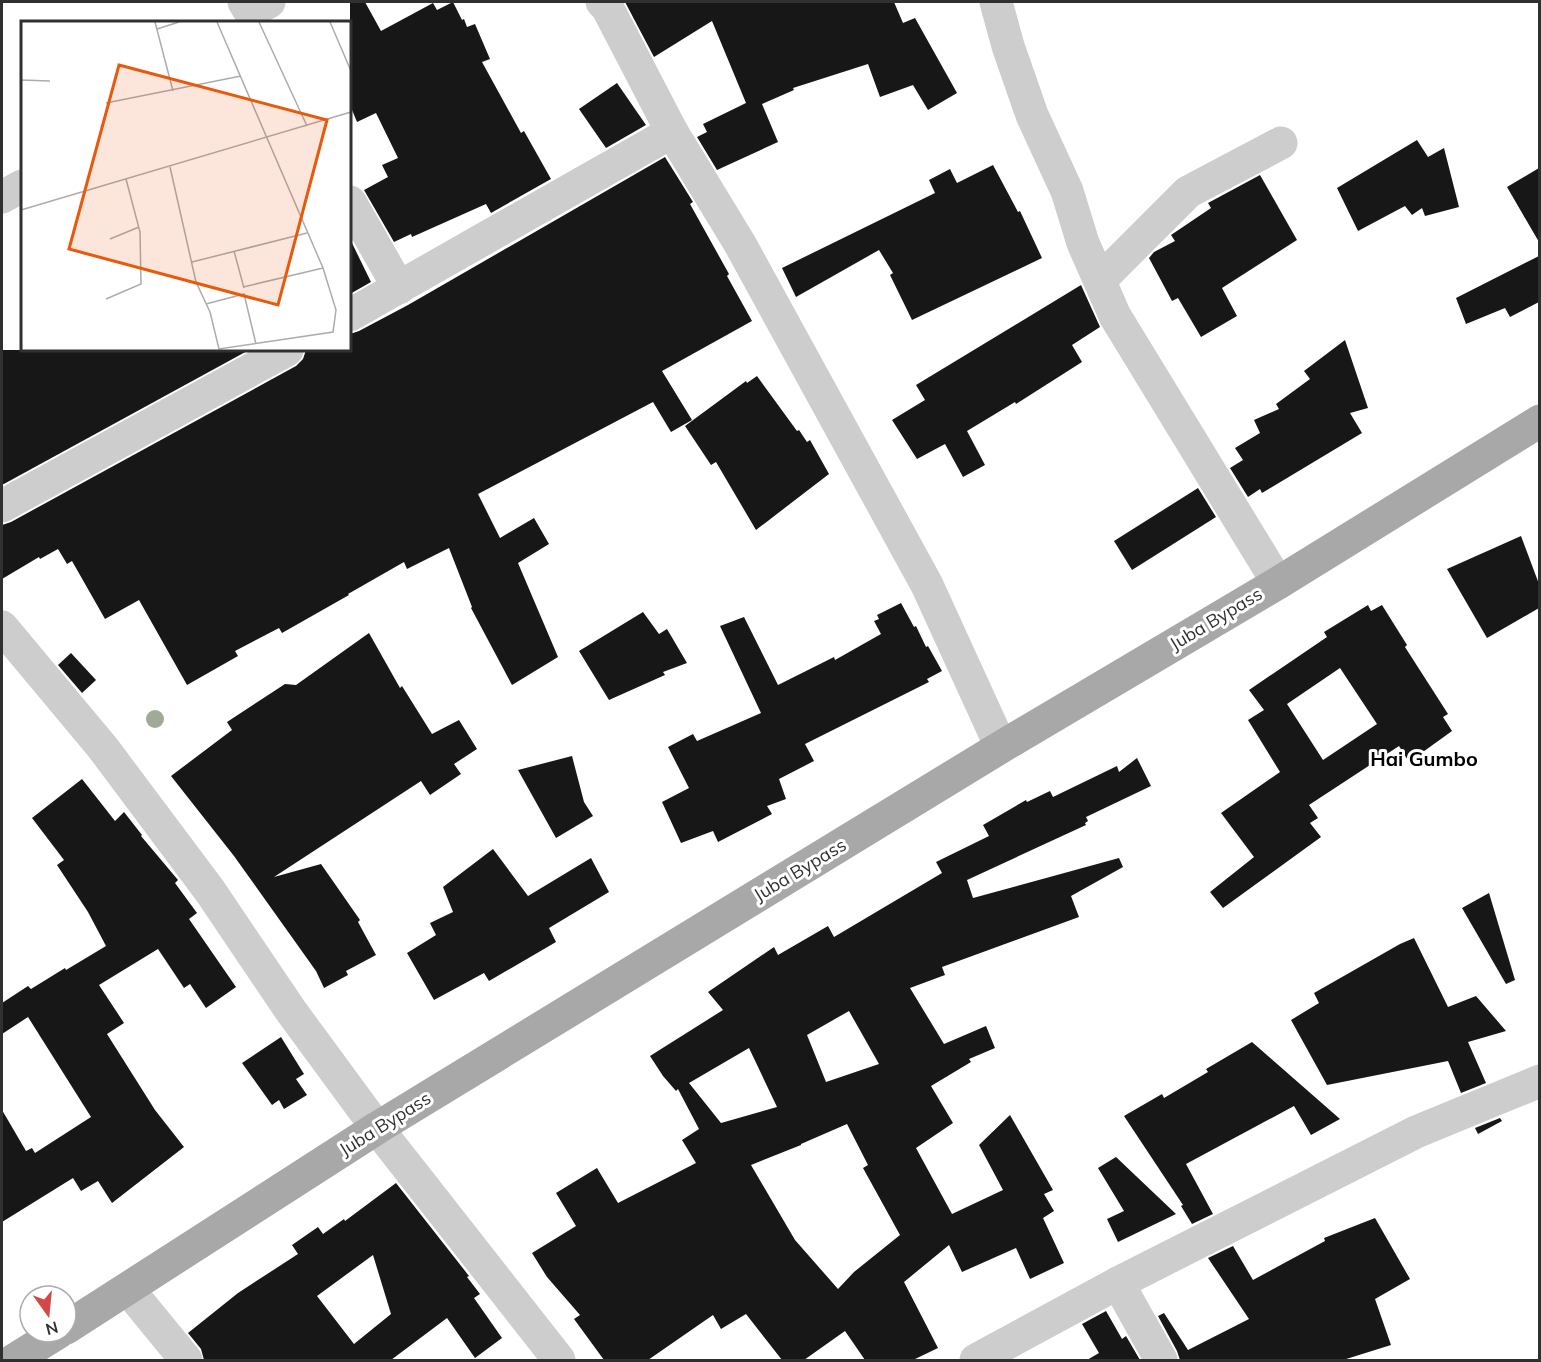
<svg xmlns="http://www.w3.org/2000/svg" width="1541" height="1362" viewBox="0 0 1541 1362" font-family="Mulish,sans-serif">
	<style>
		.building { fill: #171717; fill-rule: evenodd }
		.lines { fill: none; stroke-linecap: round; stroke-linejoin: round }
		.minor { stroke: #cdcdcd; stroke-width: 33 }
		.major { stroke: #a8a8a8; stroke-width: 33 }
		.tree { fill: #9fab97 }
		.labels { text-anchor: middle; stroke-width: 6; stroke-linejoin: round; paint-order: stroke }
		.street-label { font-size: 18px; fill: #303030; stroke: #fff }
		.neighbourhood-label { font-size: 20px; font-weight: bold; fill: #000; stroke: #fff }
		.inset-road { fill: none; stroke: #acacac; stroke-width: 1.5 }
		.view { fill: #e8590c; fill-opacity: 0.15; stroke: #e8590c; stroke-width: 3 }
		.inset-edge { fill: none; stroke: #303030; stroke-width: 3 }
	</style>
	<rect width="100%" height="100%" fill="#fff"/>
	<g class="building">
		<polygon points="350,2 365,2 381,31 433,3 437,10 453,2 462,20 464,19 467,27 475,24 490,59 482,62 521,133 524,131 551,179 491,213 486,204 412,237 411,234 394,242 364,190 388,177 382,165 398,158 376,113 357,122 350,105"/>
		<polygon points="625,2 894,2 903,23 915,18 957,93 928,110 913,85 880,97 868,64 793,88 794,90 762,104 778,142 717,170 697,137 707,132 703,124 746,103 712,21 654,57"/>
		<polygon points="617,83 646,125 606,148 579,109"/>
		<polygon points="1417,140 1428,157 1444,148 1459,207 1425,216 1422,208 1412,215 1405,206 1358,231 1337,188"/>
		<polygon points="665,157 693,202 690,204 729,274 727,276 752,321 662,371 692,420 671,432 653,402 478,494 500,538 534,518 549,544 518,563 558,657 512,685 471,608 472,607 449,548 407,569 404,562 348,594 349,595 282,633 279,628 235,651 238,656 187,685 139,600 105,619 72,561 67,564 58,549 40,559 39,557 2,579 2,525 11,522 296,366 303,359 306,350 350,350 350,334 359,331 408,305"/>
		<polygon points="993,165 1018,212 1020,211 1042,258 912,320 890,275 893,273 879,250 796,297 782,268 935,193 929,180 950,169 957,183"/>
		<polygon points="1539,168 1539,242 1507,187"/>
		<polygon points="1260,175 1297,240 1222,288 1237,316 1201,337 1178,298 1172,301 1149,258 1154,252 1175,241 1171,235 1211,208 1208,203"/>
		<polygon points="350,239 371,282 350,294"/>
		<polygon points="1539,256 1539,302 1510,317 1505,308 1466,324 1456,298"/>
		<polygon points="1081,285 1100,327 1072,345 1082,362 1016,404 1015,402 967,431 985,465 963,477 945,444 917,459 892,420 925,400 916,385"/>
		<polygon points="1345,340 1368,408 1350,413 1362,433 1262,493 1260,489 1248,497 1230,468 1243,460 1235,448 1260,433 1254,420 1279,409 1276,404 1310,379 1304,371"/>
		<polygon points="2,350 249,350 2,485"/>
		<polygon points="757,376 797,431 799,430 807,442 810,440 829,474 756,530 716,462 711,465 685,426 746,381 747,383"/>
		<polygon points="1198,488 1216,517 1132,570 1114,541"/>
		<polygon points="1521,536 1539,584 1539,608 1487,638 1447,569"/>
		<polygon points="901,603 914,627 916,626 926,647 928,646 942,671 927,679 929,682 805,744 814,761 779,779 786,799 767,806 772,814 718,842 713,831 681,843 662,802 689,788 668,747 693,734 697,741 761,713 720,626 744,617 778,685 834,657 835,660 881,634 874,621 879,619 877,615"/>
		<path d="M1368,605L1371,611L1382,605L1407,645L1405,647L1448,714L1443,717L1452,731L1409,762L1399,746L1309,805L1318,818L1310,823L1321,837L1223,908L1210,892L1254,857L1221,813L1280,772L1248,720L1264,710L1249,690L1327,637L1324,632ZM1340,668L1377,724L1323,760L1287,704Z"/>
		<polygon points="643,612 659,634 667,629 687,663 663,672 665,675 609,700 579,651"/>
		<polygon points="369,633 400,688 402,686 432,734 459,720 477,749 454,764 461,774 430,795 421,781 274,877 321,864 360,920 358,922 376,955 346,971 348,975 324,988 316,971 234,856 171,776 232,730 227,722 285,684 296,685"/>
		<polygon points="71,653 96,680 82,693 58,665"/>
		<polygon points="572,756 584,802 593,816 556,838 518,770"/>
		<path d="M1137,758L1151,786L1086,817L1088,821L1085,823L1086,825L967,880L973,898L1119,858L1123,867L1071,896L1079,917L942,967L945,975L910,988L944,1044L986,1026L995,1048L969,1059L971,1062L931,1086L953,1123L916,1148L952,1214L1003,1190L979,1145L1010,1115L1053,1190L1044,1194L1054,1211L1043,1218L1064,1263L1030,1279L1016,1248L962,1272L949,1245L904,1282L938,1348L913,1360H865L845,1331L804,1360H782L746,1314L721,1329L713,1315L648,1360H604L574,1319L580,1315L547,1277L532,1253L576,1226L556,1193L597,1168L618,1203L696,1163L682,1140L699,1129L678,1089L676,1091L663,1076L650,1056L723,1010L708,992L774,947L778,955L828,926L834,937L942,873L936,862L989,836L983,825L1026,800L1027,802L1050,791L1053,797L1117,766L1119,772ZM849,1011L879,1064L826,1082L807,1035ZM749,1048L777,1107L721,1123L689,1083ZM847,1124L868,1165L863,1168L900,1235L854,1272L838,1289L795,1240L751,1165L801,1145V1144Z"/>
		<polygon points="82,779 115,821 124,812 142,835 141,836 178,880 175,883 197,913 189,919 236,987 206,1008 190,984 184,988 158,949 99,985 124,1023 107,1034 155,1110 184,1147 112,1203 98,1181 81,1191 73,1178 2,1222 2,1110 26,1151 32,1148 35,1153 91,1117 28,1017 2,1034 2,1003 28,986 31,989 65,968 66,970 106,946 88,912 57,865 64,860 32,818"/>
		<polygon points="493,849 528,896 591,858 609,892 549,928 556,942 489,981 484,973 434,1000 407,953 436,935 430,923 453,912 443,887"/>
		<polygon points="1489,893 1515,980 1506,984 1462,908"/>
		<polygon points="1414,938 1448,1007 1476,996 1506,1031 1468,1042 1486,1083 1461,1093 1448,1061 1327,1085 1291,1020 1319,1003 1314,993 1400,944"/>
		<polygon points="281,1037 304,1074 296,1079 307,1095 284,1109 279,1100 272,1105 242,1063"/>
		<polygon points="1252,1042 1340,1119 1311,1135 1294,1106 1186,1164 1213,1214 1192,1224 1181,1206 1183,1205 1124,1116 1162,1094 1164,1098 1208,1072 1206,1069"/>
		<polygon points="1500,1118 1502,1121 1478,1134 1475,1128"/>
		<polygon points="1116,1157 1176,1214 1118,1242 1107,1219 1124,1211 1098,1168"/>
		<path d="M396,1183L469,1276L467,1277L480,1294L474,1298L502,1338L475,1358L447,1318L391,1360H204L201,1349L188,1333L238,1293L298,1254L292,1245L318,1227L323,1234L344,1219L345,1221ZM373,1255L391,1314L354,1344L317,1296Z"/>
		<polygon points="1375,1218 1410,1279 1375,1299 1391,1345 1343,1360 1180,1360 1177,1351 1158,1316 1164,1313 1188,1350 1249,1319 1208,1258 1233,1246 1253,1280 1325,1241 1324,1238"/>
		<polygon points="1106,1311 1122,1339 1126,1336 1140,1360 1087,1360 1099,1353 1082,1324"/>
	</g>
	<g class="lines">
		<g class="minor">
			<polyline points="244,2 250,12 269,2"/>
			<polyline points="602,2 607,7 672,132 740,244 927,585 1001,747"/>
			<polyline points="996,2 1008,46 1032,115 1067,191 1083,243 1115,316 1278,583"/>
			<polyline points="2,197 22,186"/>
			<polyline points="350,202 399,288"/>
			<polyline points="1100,280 1188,192 1281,143"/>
			<polyline points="350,315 672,132"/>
			<polyline points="2,506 287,350"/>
			<polyline points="2,627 103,748 210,891 291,1011 377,1128 559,1360"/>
			<polyline points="1118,1283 1161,1360"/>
			<polyline points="128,1289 186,1360"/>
			<polyline points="976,1360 1118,1283 1416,1132 1540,1081"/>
		</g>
		<g class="major">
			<polyline points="66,1328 377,1128 1001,747 1278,583 1540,421"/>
			<polyline points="14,1360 59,1332"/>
		</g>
	</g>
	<circle class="tree" cx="155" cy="719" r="9"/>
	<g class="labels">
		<g class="street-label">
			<text transform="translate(1216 619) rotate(-31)" y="6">Juba Bypass</text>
			<text transform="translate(800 870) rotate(-31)" y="6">Juba Bypass</text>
			<text transform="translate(385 1124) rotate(-32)" y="6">Juba Bypass</text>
		</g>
		<g class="neighbourhood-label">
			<text x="1424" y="766">Hai Gumbo</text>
		</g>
	</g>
	<g transform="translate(21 21)">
		<rect width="330" height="330" fill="#fff"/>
		<path class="inset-road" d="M134,1L152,70M238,1L286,105M309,1L330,50M136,8L158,1M0,59L29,60M85,82L220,55M149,146L175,261L189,291L198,328L312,311L315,289L302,247L196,1M0,189L330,91M89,218L118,206M213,230L223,267M171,241L286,212M222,266L302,247M85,278L120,263L119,211L105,158M185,283L223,273L235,323"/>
		<path class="view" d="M98,44L306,99L257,284L48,228Z"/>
		<rect width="330" height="330" class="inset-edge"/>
	</g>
	<rect width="1541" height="1362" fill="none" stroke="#303030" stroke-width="6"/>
	<g transform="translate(48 1314) rotate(165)"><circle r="28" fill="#ffffff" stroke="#acacac" stroke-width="1.5"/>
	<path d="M0-4.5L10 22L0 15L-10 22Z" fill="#d34747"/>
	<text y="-9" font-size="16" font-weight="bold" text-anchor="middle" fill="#303030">N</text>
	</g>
</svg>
